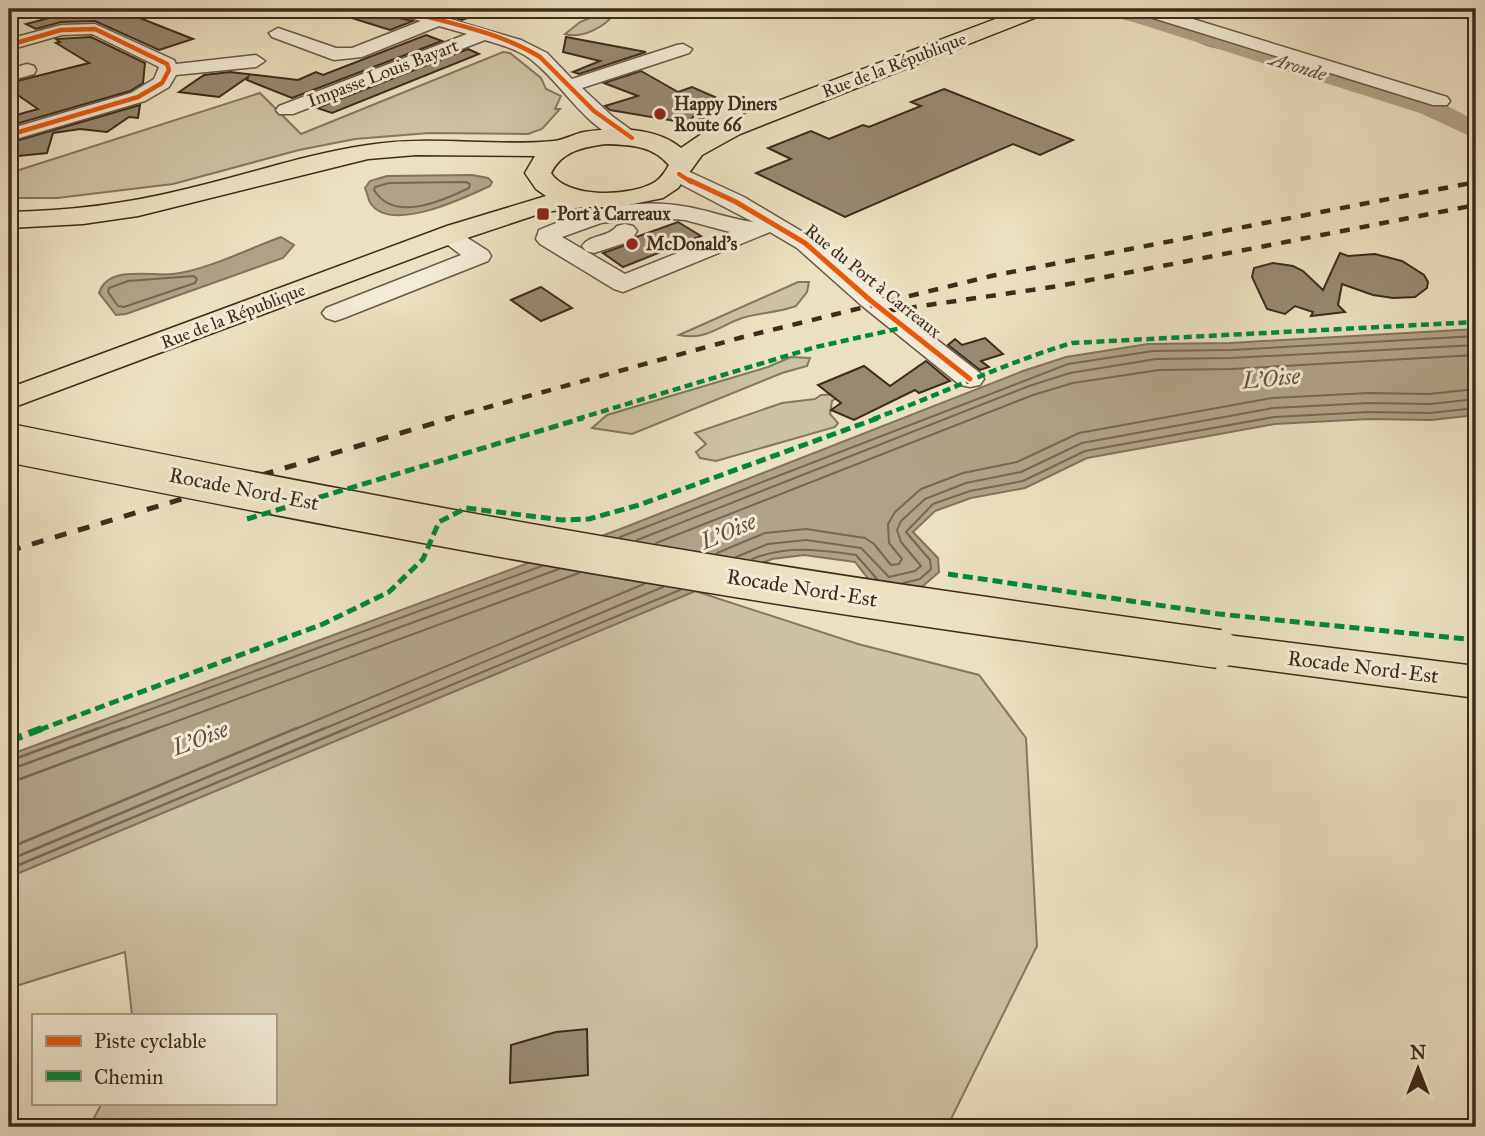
<svg xmlns="http://www.w3.org/2000/svg" width="1485" height="1136" viewBox="0 0 1485 1136" font-family="'IM FELL Great Primer',serif">
	<style>
		.green { fill: #cdc1a5; stroke: #857661; stroke-width: 2 }
		.water { fill: #b0a289; stroke: #82725e; stroke-width: 2 }
		.lines { fill: none; stroke-linecap: round; stroke-linejoin: round }
		.shore-far1 { stroke: #766653; stroke-width: 2 }
		.shore { stroke: #766653; stroke-width: 2.5 }
		.river { fill: #b0a289; fill-rule: evenodd }
		.building { fill: #978972; stroke: #3d2b1d; stroke-width: 2 }
		.minor-casing { stroke: #685846; stroke-width: 3 }
		.major-casing { stroke: #3d2b1d; stroke-width: 3 }
		.minor { fill: #f2ebd7; fill-rule: evenodd }
		.major { fill: #ebe0c1; fill-rule: evenodd }
		.rail-far1 { stroke: #3d2b1d; stroke-width: 4.5; stroke-dasharray: 10 10; stroke-linecap: butt }
		.rail { stroke: #3d2b1d; stroke-width: 5; stroke-dasharray: 12 12; stroke-linecap: butt }
		.major-bridge-casing { stroke: #3d2b1d; stroke-width: 41; stroke-linecap: butt }
		.major-bridge { stroke: #ebe0c1; stroke-width: 38 }
		.quiet-far2 { stroke: #00873e; stroke-width: 4.5; stroke-dasharray: 8 4.5; stroke-linecap: butt }
		.quiet-far1 { stroke: #00873e; stroke-width: 5; stroke-dasharray: 10 5; stroke-linecap: butt }
		.quiet { stroke: #00873e; stroke-width: 7; stroke-dasharray: 14 7; stroke-linecap: butt }
		.cycleway-far1-casing { stroke: #f2ebd7; stroke-width: 7 }
		.cycleway-casing { stroke: #f2ebd7; stroke-width: 9 }
		.cycleway-far1 { stroke: #e8590c; stroke-width: 4.5 }
		.cycleway { stroke: #e8590c; stroke-width: 5 }
		.poi-dot { fill: #8f2418; stroke: #f2ebd7; stroke-width: 2.5 }
		.labels { text-anchor: middle; stroke-width: 6; stroke-linejoin: round; paint-order: stroke }
		.far-street-label { font-size: 18px; fill: #3d2b1d; stroke: #f2ebd7 }
		.far-poi-label { font-size: 18px; font-weight: bold; fill: #3d2b1d; stroke: #f2ebd7; text-anchor: start }
		.far-water-label { font-size: 19px; font-style: italic; fill: #604f3d; stroke: #f2ebd7 }
		.street-label { font-size: 21px; fill: #3d2b1d; stroke: #f2ebd7 }
		.water-label { font-size: 23px; font-style: italic; fill: #604f3d; stroke: #f2ebd7 }
	</style>
	<rect width="100%" height="100%" fill="#ebe0c1"/>
	<filter id="stains"><feTurbulence type="fractalNoise" baseFrequency=".00286" numOctaves="4"/><feColorMatrix values="0 0 0 0 .2 0 0 0 0 .09 0 0 0 0 .02 0 0 0 .5 -.17"/></filter>
	<radialGradient id="worn" r=".72"><stop offset=".6" stop-color="#630" stop-opacity="0"/><stop offset="1" stop-color="#630" stop-opacity=".3"/></radialGradient>
	<g class="green">
		<path d="M595,9H613L615,13C605,27 582,39 565,34L580,22L600,14L601,12Z"/>
		<path d="M1088,9H1134L1136,12L1129,16L1195,29L1233,41L1236,46C1216,52 1201,43 1184,34Z"/>
		<polygon points="503,52 510,53 541,78 546,89 561,96 555,109 560,109 542,129 528,134 429,133 355,139 299,150 173,184 57,198 9,198 9,171 16,171 260,93 301,134"/>
		<path d="M798,282H809L807,292L796,306C778,313 760,312 742,318C719,326 705,341 679,335Z"/>
		<polygon points="791,357 810,358 807,366 782,373 632,434 592,428 607,415 768,367"/>
		<polygon points="843,394 832,401 830,414 838,423 835,427 716,461 700,458 696,452 706,444 695,433 782,403 815,399 821,395"/>
		<polygon points="695,591 858,644 979,675 1026,738 1037,946 947,1127 447,1127 371,1123 292,1127 89,1127 102,1103 275,1103 275,1015 132,1015 125,952 16,986 9,990 9,877"/>
	</g>
	<g class="water">
		<path d="M472,175L488,178L492,182L490,186C464,198 392,233 371,204C368,200 367,192 365,188L370,181L387,176Z"/>
		<path d="M281,237L294,245L283,258L126,314L116,315L99,293C108,264 152,277 173,274C207,270 248,249 281,237Z"/>
		<polygon points="1476,329 1476,415 1431,420 1369,419 1275,424 1087,458 1025,488 971,498 935,511 913,532 938,558 939,572 923,586 881,595 855,562 804,555 772,559 9,877 9,755 623,528 1023,371 1066,357 1148,344 1230,343"/>
	</g>
	<g class="lines">
		<g class="shore-far1">
			<path d="M466,182L470,184L469,188C442,201 394,223 374,190L375,187L389,183Z"/>
			<polygon points="194,276 197,279 195,283 124,307 118,306 108,292 109,288 128,281"/>
			<polyline points="620,537 1068,364 1153,351 1231,350 1476,336"/>
			<polyline points="637,540 1029,386 1070,373 1156,359 1231,358 1476,345"/>
			<polyline points="656,543 1033,395 1073,383 1159,370 1232,369 1476,355"/>
			<polyline points="717,553 765,533 806,529 865,538 874,544 891,565 899,564 902,559 889,543 888,524 895,512 921,489 963,473 1017,462 1079,433 1272,398 1369,393 1429,394 1476,389"/>
			<polyline points="736,557 768,544 806,540 861,548 889,577 915,571 921,566 901,542 897,530 901,521 925,499 966,483 1021,472 1082,443 1273,408 1369,403 1430,404 1476,399"/>
			<path d="M752,559C787,545 819,550 856,555L877,579"/>
			<polyline points="903,583 920,579 931,569 930,560 906,532 933,504 970,491 1023,481 1085,451 1274,417 1369,412 1430,413 1476,408"/>
			<polyline points="94,730 542,566"/>
			<polyline points="119,730 559,569"/>
			<polyline points="153,730 579,573"/>
			<polyline points="293,730 644,584"/>
			<polyline points="321,730 663,587"/>
			<polyline points="343,730 680,590"/>
		</g>
		<g class="shore">
			<polyline points="9,761 99,728"/>
			<polyline points="9,770 123,728"/>
			<polyline points="9,780 20,779 158,728"/>
			<polyline points="9,848 297,728"/>
			<polyline points="9,860 325,728"/>
			<polyline points="9,869 348,728"/>
		</g>
		<polygon class="river" points="1105,9 1139,9 1438,101 1476,121 1476,139 1420,113 1108,14"/>
	</g>
	<g class="building">
		<polygon points="83,9 117,9 193,39 159,50 95,21 61,22 36,29 26,24"/>
		<polygon points="337,9 386,9 390,16 413,21 390,30 336,13"/>
		<polygon points="424,9 486,9 487,11 462,20"/>
		<polygon points="426,35 442,41 292,98 247,80 248,77 219,97 179,92 204,75 230,72 298,80 316,72 323,75"/>
		<polygon points="91,37 145,63 143,83 130,91 9,126 9,117 38,109 9,89 9,83 89,63 56,43 60,42 56,39"/>
		<polygon points="566,37 646,52 579,74 573,72 600,61 563,52"/>
		<polygon points="468,49 479,54 332,113 317,108"/>
		<polygon points="641,71 678,92 692,87 715,97 704,107 710,111 705,120 694,116 687,123 610,110 605,106 638,96 604,83"/>
		<polygon points="944,89 1073,140 1040,155 1013,144 845,217 756,173 791,159 768,148 811,131 829,139 863,125 869,127 921,106 911,102"/>
		<polygon points="140,105 138,118 129,117 107,132 80,129 53,133 47,153 9,157 9,143"/>
		<polygon points="678,222 701,236 623,267 603,253 632,243 636,237"/>
		<polygon points="1340,253 1348,256 1375,254 1402,261 1424,275 1428,282 1427,288 1415,297 1393,298 1373,295 1342,284 1338,305 1345,312 1311,316 1313,312 1295,306 1285,314 1267,309 1252,277 1254,268 1273,263 1293,266 1303,271 1323,290"/>
		<polygon points="541,287 572,308 541,321 511,300"/>
		<polygon points="985,338 1003,354 981,361 989,367 980,370 948,345 955,339 962,345"/>
		<polygon points="926,361 950,381 919,393 915,390 854,420 831,410 841,403 818,385 864,366 890,386"/>
		<polygon points="587,1029 588,1075 510,1083 511,1045 556,1032"/>
	</g>
	<g class="lines">
		<g class="minor-casing">
			<g id="minor">
				<path d="M389,9H415L521,40L547,53L572,79L677,45L683,44L692,49L689,53L582,88L612,116L642,138L639,142L632,144C589,134 565,87 534,62C521,50 501,45 485,40L293,114H279L276,110L279,106L467,34L439,26L362,57L334,60L272,37L269,33L278,28L336,48H352L421,21L391,13Z"/>
				<polygon points="1134,9 1160,9 1447,97 1450,101 1447,105 1433,105 1137,13"/>
				<polygon points="95,24 174,60 176,64 256,55 265,61 256,67 176,75 169,87 145,101 9,141 9,129 131,93 154,79 159,67 92,34 62,35 9,50 9,39 61,25"/>
				<polygon points="27,64 34,66 36,70 34,74 9,81 9,69"/>
				<path d="M679,167L744,197L813,238L879,295L980,373L984,379L980,385L970,387L960,385L861,305L797,248L770,232L623,292L614,289L540,244L536,239L539,230C586,209 637,197 688,207C710,211 731,219 753,222L671,179L668,174L671,169ZM650,217L685,220L730,232L625,274L562,237L601,223Z"/>
				<path d="M625,224L633,226L637,231L631,241L594,253L586,251L582,246C590,234 608,238 617,226Z"/>
				<polygon points="447,228 455,230 488,251 491,256 488,261 344,318 335,321 326,318 322,313 326,308 461,255 435,235 439,230"/>
			</g>
		</g>
		<g class="major-casing">
			<g id="major">
				<path d="M1022,9H1050L1047,13L740,134L702,155L678,188L663,198L618,207H584L545,212L467,238L9,409V388L447,226L546,196L536,189L525,173L535,156L416,155L368,159L138,216L83,224L9,228V212C68,211 125,204 182,190C244,176 305,154 368,145C430,135 492,147 554,141C564,140 574,134 584,132C614,127 656,127 681,148L703,133L754,110ZM606,144C630,145 652,145 669,165C665,172 661,178 655,182C631,197 567,199 551,173C562,151 583,147 606,144Z"/>
				<polygon points="1219,634 1476,666 1476,698 1219,664 1204,660 1198,649 1204,638"/>
			</g>
		</g>
		<use href="#minor" class="minor"/>
		<use href="#major" class="major"/>
		<g class="rail-far1">
			<polyline points="887,311 1059,286 1476,205"/>
			<polyline points="445,419 743,337 991,276 1476,182"/>
		</g>
		<polyline class="rail" points="9,551 451,418"/>
		<g class="major-bridge-casing">
			<path id="major-bridge" d="M9,443C233,488 457,532 682,569C860,599 1040,624 1219,649"/>
		</g>
		<use href="#major-bridge" class="major-bridge"/>
		<g class="quiet-far2">
			<polyline points="577,419 816,347 906,327"/>
			<path d="M873,419C940,395 1004,363 1072,343L1476,322"/>
		</g>
		<g class="quiet-far1">
			<polyline points="247,519 583,418"/>
			<polyline points="948,574 1219,614 1476,640"/>
			<polyline points="39,730 323,624 389,592 423,559 439,522 466,508 562,520 589,519 639,505 878,418"/>
		</g>
		<polyline class="quiet" points="9,741 43,728"/>
		<g class="cycleway-far1-casing">
			<g id="cycleway-far1">
				<path d="M397,9C444,22 498,31 540,57L594,111L632,138"/>
				<polyline points="9,45 61,30 95,29 167,64 169,70 162,83 138,97 9,135"/>
				<polyline points="679,174 691,182"/>
			</g>
		</g>
		<g class="cycleway-casing">
			<polyline id="cycleway" points="689,180 736,202 805,243 870,300 970,379"/>
		</g>
		<use href="#cycleway-far1" class="cycleway-far1"/>
		<use href="#cycleway" class="cycleway"/>
	</g>
	<g class="poi-dot">
		<circle cx="660" cy="114" r="7"/>
		<rect x="536" y="207" width="14" height="14" rx="3.5"/>
		<circle cx="632" cy="244" r="7"/>
	</g>
	<g class="labels">
		<g class="far-street-label">
			<text transform="translate(894 65) rotate(-21)" y="6">Rue de la République</text>
			<text transform="translate(383 73) rotate(-21)" y="6">Impasse Louis Bayart</text>
			<text transform="translate(873 281) rotate(39)" y="6">Rue du Port à Carreaux</text>
			<text transform="translate(233 316) rotate(-21)" y="6">Rue de la République</text>
		</g>
		<g class="far-poi-label">
			<text x="674" y="110">Happy Diners<tspan x="674" dy="21">Route 66</tspan></text>
			<text x="557" y="220">Port à Carreaux</text>
			<text x="646" y="250">McDonald's</text>
		</g>
		<g class="far-water-label">
			<text transform="translate(1298 66) rotate(17)" y="7">Aronde</text>
		</g>
		<g class="street-label">
			<text transform="translate(244 489) rotate(11)" y="7">Rocade Nord-Est</text>
			<text transform="translate(802 588) rotate(9)" y="7">Rocade Nord-Est</text>
			<text transform="translate(1363 667) rotate(7)" y="7">Rocade Nord-Est</text>
		</g>
		<g class="water-label">
			<text transform="translate(1271 378) rotate(-5)" y="8">L'Oise</text>
			<text transform="translate(728 531) rotate(-23)" y="8">L'Oise</text>
			<text transform="translate(200 738) rotate(-21)" y="8">L'Oise</text>
		</g>
	</g>
	<rect width="1485" height="1136" fill="none" stroke="#ebe0c1" stroke-width="35"/>
	<rect x="10" y="10" width="1464" height="1115" fill="none" stroke="#3d2b1d" stroke-width="3.5"/>
	<rect x="18" y="18" width="1450" height="1101" fill="none" stroke="#3d2b1d" stroke-width="2"/>
	<rect x="32" y="1014" width="245" height="91" fill="#f2ebd7" stroke="#aa9e8d" stroke-width="2"/>
	<rect x="46" y="1036" width="35" height="10" fill="#e8590c" stroke="#aa9e8d" stroke-width="2"/>
	<text x="94" y="1048" font-size="21" fill="#3d2b1d">Piste cyclable</text>
	<rect x="46" y="1071" width="35" height="10" fill="#00873e" stroke="#aa9e8d" stroke-width="2"/>
	<text x="94" y="1084" font-size="21" fill="#3d2b1d">Chemin</text>
	<g transform="translate(1418 1069)" stroke="#f2ebd7" stroke-width="5" paint-order="stroke">
	<path d="M0-5L12 26L0 18L-12 26Z" fill="#3d2b1d"/>
	<text y="-10" font-size="19" font-weight="bold" text-anchor="middle" fill="#3d2b1d">N</text>
	</g>
	<rect width="100%" height="100%" filter="url(#stains)"/>
	<rect width="100%" height="100%" fill="url(#worn)"/>
</svg>
